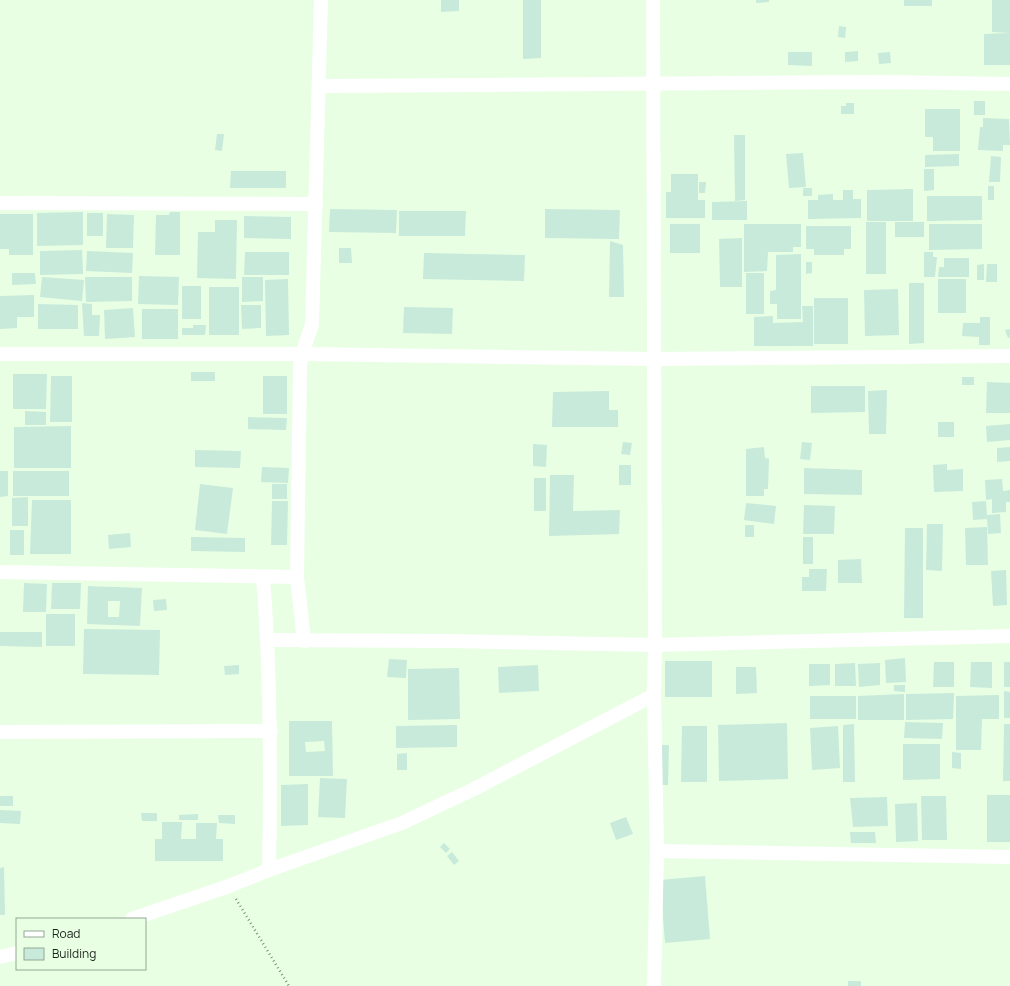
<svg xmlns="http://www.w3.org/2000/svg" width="1010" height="986" viewBox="0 0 1010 986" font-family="Manrope,sans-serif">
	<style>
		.building { fill: #c8eada; fill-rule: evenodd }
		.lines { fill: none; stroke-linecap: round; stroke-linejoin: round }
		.path { stroke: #7f8e7c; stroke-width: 2.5; stroke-dasharray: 1 3; stroke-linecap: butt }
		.minor { stroke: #fff; stroke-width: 14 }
	</style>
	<rect width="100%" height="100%" fill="#e8ffe4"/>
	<g class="building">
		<polygon points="441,0 459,0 459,11 441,12"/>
		<polygon points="523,0 541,0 541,58 523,59"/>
		<polygon points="756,0 769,0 769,2 756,3"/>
		<rect x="904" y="0" width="28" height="6"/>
		<polygon points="992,0 1010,0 1010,33 992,32"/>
		<polygon points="839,26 846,27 845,38 838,37"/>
		<polygon points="1010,33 1010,65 984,65 984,34"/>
		<polygon points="858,51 858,61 845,62 845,52"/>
		<polygon points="788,52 812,52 812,66 788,65"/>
		<polygon points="890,52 891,63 879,64 878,53"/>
		<rect x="974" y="101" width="11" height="14"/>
		<polygon points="846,103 854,103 854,114 841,114 841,106 846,106"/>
		<polygon points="925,109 960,109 960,151 933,151 933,137 925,137"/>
		<polygon points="983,118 1009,119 1010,145 1003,145 1003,151 978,150 980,127 983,127"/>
		<polygon points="217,134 224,134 222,151 215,150"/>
		<polygon points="734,135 745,135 745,200 735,201"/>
		<polygon points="803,153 806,187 789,188 786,154"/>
		<polygon points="959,154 959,166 925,167 925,155"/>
		<polygon points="991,156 1001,157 1000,182 989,182"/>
		<polygon points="924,169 934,169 934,190 924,191"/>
		<polygon points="231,171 286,171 286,188 230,188"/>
		<polygon points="671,174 698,174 698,200 705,200 705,218 666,218 666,192 671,192"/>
		<polygon points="699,182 706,182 705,193 699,193"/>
		<rect x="988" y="186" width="6" height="14"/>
		<rect x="803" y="188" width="9" height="8"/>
		<polygon points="913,189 913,221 867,221 867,190"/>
		<polygon points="843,190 853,190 853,199 861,199 861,218 808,219 808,200 818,200 818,195 833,194 833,200 843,200"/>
		<polygon points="927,196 982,196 982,220 927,221"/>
		<polygon points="747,201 747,220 712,220 712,202"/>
		<polygon points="330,209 397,210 396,233 329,232"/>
		<polygon points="545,209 620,210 619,239 545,238"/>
		<polygon points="399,211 466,211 465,236 399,236"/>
		<polygon points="83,212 83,245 37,246 37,213"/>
		<polygon points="170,212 180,212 180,255 155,255 156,215 169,215"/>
		<rect x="87" y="213" width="16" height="23"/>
		<polygon points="0,214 33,214 33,255 9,255 9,249 0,249"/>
		<polygon points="107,214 134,215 133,248 106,248"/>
		<polygon points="244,216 291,217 291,239 244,238"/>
		<polygon points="215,220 237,220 236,279 197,278 198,232 215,232"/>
		<rect x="866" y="222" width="20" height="52"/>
		<rect x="895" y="222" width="29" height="15"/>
		<rect x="670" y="224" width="30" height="29"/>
		<polygon points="744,224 801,224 801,247 793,247 793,252 768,252 767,271 744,272"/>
		<polygon points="929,224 982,224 982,249 929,250"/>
		<polygon points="806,226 851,226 851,249 844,249 844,255 814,255 814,249 806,249"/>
		<polygon points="742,238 742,287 720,287 719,239"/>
		<polygon points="610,241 623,245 624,297 609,297"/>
		<polygon points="339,248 351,248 352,263 339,263"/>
		<polygon points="82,250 83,274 40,275 40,251"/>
		<polygon points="87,251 133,253 132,273 86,271"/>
		<polygon points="245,252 289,252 289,275 244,275"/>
		<polygon points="924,252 933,252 933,257 937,257 935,277 924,277"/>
		<polygon points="424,253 525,255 524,281 423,279"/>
		<polygon points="801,254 801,319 777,319 777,304 770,304 770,291 776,290 776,255"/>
		<polygon points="944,258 969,258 969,277 938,277 939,267 944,267"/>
		<polygon points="806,262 812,262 812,273 806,274"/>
		<polygon points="984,264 984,280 977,280 977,265"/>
		<polygon points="987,264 997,264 997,282 986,282"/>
		<polygon points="12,273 35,273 36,284 12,285"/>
		<rect x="746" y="273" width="18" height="41"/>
		<polygon points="139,276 179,277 178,305 138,304"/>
		<polygon points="42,277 84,280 82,301 40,297"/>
		<polygon points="85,277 132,277 132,301 86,302"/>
		<polygon points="242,277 263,277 263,301 242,302"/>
		<polygon points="288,279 289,335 266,336 265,280"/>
		<rect x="938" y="279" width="28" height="34"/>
		<polygon points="909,283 924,283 924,343 909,344"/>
		<rect x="182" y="286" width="19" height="33"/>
		<rect x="209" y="287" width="30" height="48"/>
		<polygon points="898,289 899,335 865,336 864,290"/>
		<polygon points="34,295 34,317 17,317 17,328 0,329 0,296"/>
		<rect x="814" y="298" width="34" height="46"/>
		<polygon points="82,303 92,304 92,315 100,315 99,336 84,336"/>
		<polygon points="38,304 78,305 78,329 38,329"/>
		<polygon points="241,305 261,305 261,328 242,329"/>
		<polygon points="802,306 813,306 813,346 754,346 754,317 773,316 773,323 803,322"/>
		<polygon points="404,307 453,308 452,334 403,333"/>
		<polygon points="133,308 135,337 105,339 104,310"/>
		<rect x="142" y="309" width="36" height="30"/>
		<polygon points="980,317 990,317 990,345 979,345 979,337 962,336 963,323 980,323"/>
		<polygon points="193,325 206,325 205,335 182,335 182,328 193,328"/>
		<polygon points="1010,329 1010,337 1008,338 1005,330"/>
		<rect x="191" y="372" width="24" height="9"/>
		<polygon points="13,374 47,374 46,409 13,409"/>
		<polygon points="51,376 72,376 72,422 50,422"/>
		<rect x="263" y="376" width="24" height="38"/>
		<rect x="962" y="377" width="12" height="8"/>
		<polygon points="987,382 1010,383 1010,413 986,413"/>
		<polygon points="811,386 865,386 865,412 811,413"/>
		<polygon points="887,390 886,434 869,434 868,391"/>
		<polygon points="609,391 609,410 618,410 618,427 552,427 553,392"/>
		<polygon points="25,411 46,412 46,425 25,425"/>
		<polygon points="248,417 287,418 286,430 248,429"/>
		<rect x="938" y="422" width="16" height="15"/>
		<polygon points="1010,424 1010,440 987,442 986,426"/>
		<polygon points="71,426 71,468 14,468 14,427"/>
		<polygon points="623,442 632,443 630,455 621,454"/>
		<polygon points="802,442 812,443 810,460 800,459"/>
		<polygon points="533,444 547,445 546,467 533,466"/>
		<polygon points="764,447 765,458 769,459 768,489 764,489 764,496 746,496 746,449"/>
		<polygon points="1010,447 1010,461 997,462 997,448"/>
		<polygon points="195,450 241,451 240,468 195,467"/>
		<polygon points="947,464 947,470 963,469 963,491 934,492 933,465"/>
		<rect x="619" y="465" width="12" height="20"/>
		<polygon points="262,467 289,468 288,483 261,482"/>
		<polygon points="804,468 862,470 862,495 804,494"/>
		<polygon points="0,471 8,471 8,496 0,497"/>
		<rect x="13" y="471" width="56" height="25"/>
		<polygon points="550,475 574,475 573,511 620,510 619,534 549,536"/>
		<rect x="534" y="478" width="12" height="33"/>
		<polygon points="1002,479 1003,491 1010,490 1010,502 1006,502 1006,512 992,513 992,499 986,500 985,480"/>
		<polygon points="200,484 233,488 227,534 195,530"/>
		<rect x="272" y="484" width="15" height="15"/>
		<polygon points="28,497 28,526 12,526 12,498"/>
		<polygon points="32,500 71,500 71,554 30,554"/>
		<polygon points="272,501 288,501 287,545 271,545"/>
		<polygon points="986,501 987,515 1000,514 1001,533 988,534 987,519 973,520 972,502"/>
		<polygon points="746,503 776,506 774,524 744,520"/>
		<polygon points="804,505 835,506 834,534 803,534"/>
		<polygon points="927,524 943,524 942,571 926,570"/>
		<rect x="745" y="525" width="9" height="12"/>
		<polygon points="987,527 988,565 966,565 965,528"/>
		<polygon points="905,528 923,528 923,618 904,618"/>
		<rect x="10" y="530" width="14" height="25"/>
		<polygon points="130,533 131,547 109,549 108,535"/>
		<polygon points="191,537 245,538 245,552 191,551"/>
		<rect x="803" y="537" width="10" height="27"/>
		<polygon points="861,559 862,583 838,583 838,560"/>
		<polygon points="809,569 827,569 826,591 802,591 802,577 809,577"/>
		<polygon points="1006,570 1007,605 993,606 991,571"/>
		<polygon points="24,583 47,584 46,612 23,612"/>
		<polygon points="52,583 81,583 80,609 51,609"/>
		<path d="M88,586L142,588L140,626L87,624ZM108,601H120L119,617H108Z"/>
		<polygon points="166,599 167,610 154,611 153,600"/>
		<rect x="46" y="614" width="29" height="32"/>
		<polygon points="84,629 160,630 159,675 83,674"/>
		<polygon points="0,632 42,632 42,647 0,646"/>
		<polygon points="905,658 906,682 886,683 885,660"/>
		<polygon points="389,659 407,660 406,678 387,677"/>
		<rect x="665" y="661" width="47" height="36"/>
		<polygon points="934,662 954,662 954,687 933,687"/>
		<polygon points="971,662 992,662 992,688 970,687"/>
		<rect x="1004" y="662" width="6" height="25"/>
		<polygon points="855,663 856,686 835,686 835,664"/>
		<polygon points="880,663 880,685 859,687 858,664"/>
		<polygon points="809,664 830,664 830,685 809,686"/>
		<polygon points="239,665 239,674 225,675 224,666"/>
		<polygon points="538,665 539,691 499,693 498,667"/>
		<polygon points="736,667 756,667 757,693 736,694"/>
		<polygon points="459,668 460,719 408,720 408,669"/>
		<polygon points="894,685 905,685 905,692 894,691"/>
		<polygon points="1004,691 1010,692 1010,718 1004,718"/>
		<polygon points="954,693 953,719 906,720 906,694"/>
		<polygon points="904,694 904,720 858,720 858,696"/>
		<polygon points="999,695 999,719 982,719 981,750 956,750 956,696"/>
		<rect x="810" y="696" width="46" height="23"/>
		<path d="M289,721H332L333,776H289ZM324,741L325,751L306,752L305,742Z"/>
		<polygon points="905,722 943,723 942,739 904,738"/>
		<polygon points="787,723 788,779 719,781 718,725"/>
		<polygon points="854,724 855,782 843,782 843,725"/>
		<polygon points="1004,724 1010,724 1010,781 1003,781"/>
		<polygon points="457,725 457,747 396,748 396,726"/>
		<polygon points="682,726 707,726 707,782 681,782"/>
		<polygon points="838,726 840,768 812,770 810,728"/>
		<polygon points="903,744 940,744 940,779 903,780"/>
		<polygon points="656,745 669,745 668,785 656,785"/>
		<polygon points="952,752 961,753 961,769 952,768"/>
		<polygon points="407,753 407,770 397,770 397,754"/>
		<polygon points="320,778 347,779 345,818 318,817"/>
		<polygon points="308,784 308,825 281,826 281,785"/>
		<rect x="987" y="795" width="23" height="47"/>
		<rect x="0" y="796" width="13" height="10"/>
		<polygon points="921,796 946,796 947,840 922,840"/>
		<polygon points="887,797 888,826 853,827 850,798"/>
		<polygon points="917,803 918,841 896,842 895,804"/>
		<polygon points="0,810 21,811 20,824 0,823"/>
		<polygon points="141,813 157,813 157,821 142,821"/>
		<polygon points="198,814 198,820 179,820 179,815"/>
		<polygon points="218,815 235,815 235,824 219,823"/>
		<polygon points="626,817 633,834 616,840 610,823"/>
		<polygon points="162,822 182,822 181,839 196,839 196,823 217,823 216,839 223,839 223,861 155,861 155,839 162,839"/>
		<polygon points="850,832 875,832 876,843 851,843"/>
		<polygon points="444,843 450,849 446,853 440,847"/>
		<polygon points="452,852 459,861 454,865 447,856"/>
		<polygon points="4,867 5,915 0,915 0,868"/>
		<polygon points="705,876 710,939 665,943 660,880"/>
		<rect x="848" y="981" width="13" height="5"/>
	</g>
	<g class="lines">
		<polyline class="path" points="236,899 289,986"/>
		<g class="minor">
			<polyline points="653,0 655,645 654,695 657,851 654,986"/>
			<polyline points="319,86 881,82 1010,84"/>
			<polyline points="0,203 316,204"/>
			<polyline points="0,354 302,354 654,359 1010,356"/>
			<polyline points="0,572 297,577"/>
			<path d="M263,578C271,675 271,772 269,870"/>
			<polyline points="268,640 448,641 655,645 1010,636"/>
			<polyline points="304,641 297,577 300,367 302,354 312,325 321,0"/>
			<polyline points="0,732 271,731"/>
			<polyline points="657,851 1010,857"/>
			<polyline points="132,919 229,886 269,870 402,823 474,789 654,695"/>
			<polyline points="0,957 17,953"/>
		</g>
	</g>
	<rect x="16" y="918" width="130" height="52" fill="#e8ffe4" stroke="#96a794"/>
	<rect x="24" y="931" width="20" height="6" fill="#ffffff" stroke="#96a794"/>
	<text x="52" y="938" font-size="12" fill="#1c241b">Road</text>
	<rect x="24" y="948" width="20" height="12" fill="#c8eada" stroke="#96a794"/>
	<text x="52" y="958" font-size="12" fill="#1c241b">Building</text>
</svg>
